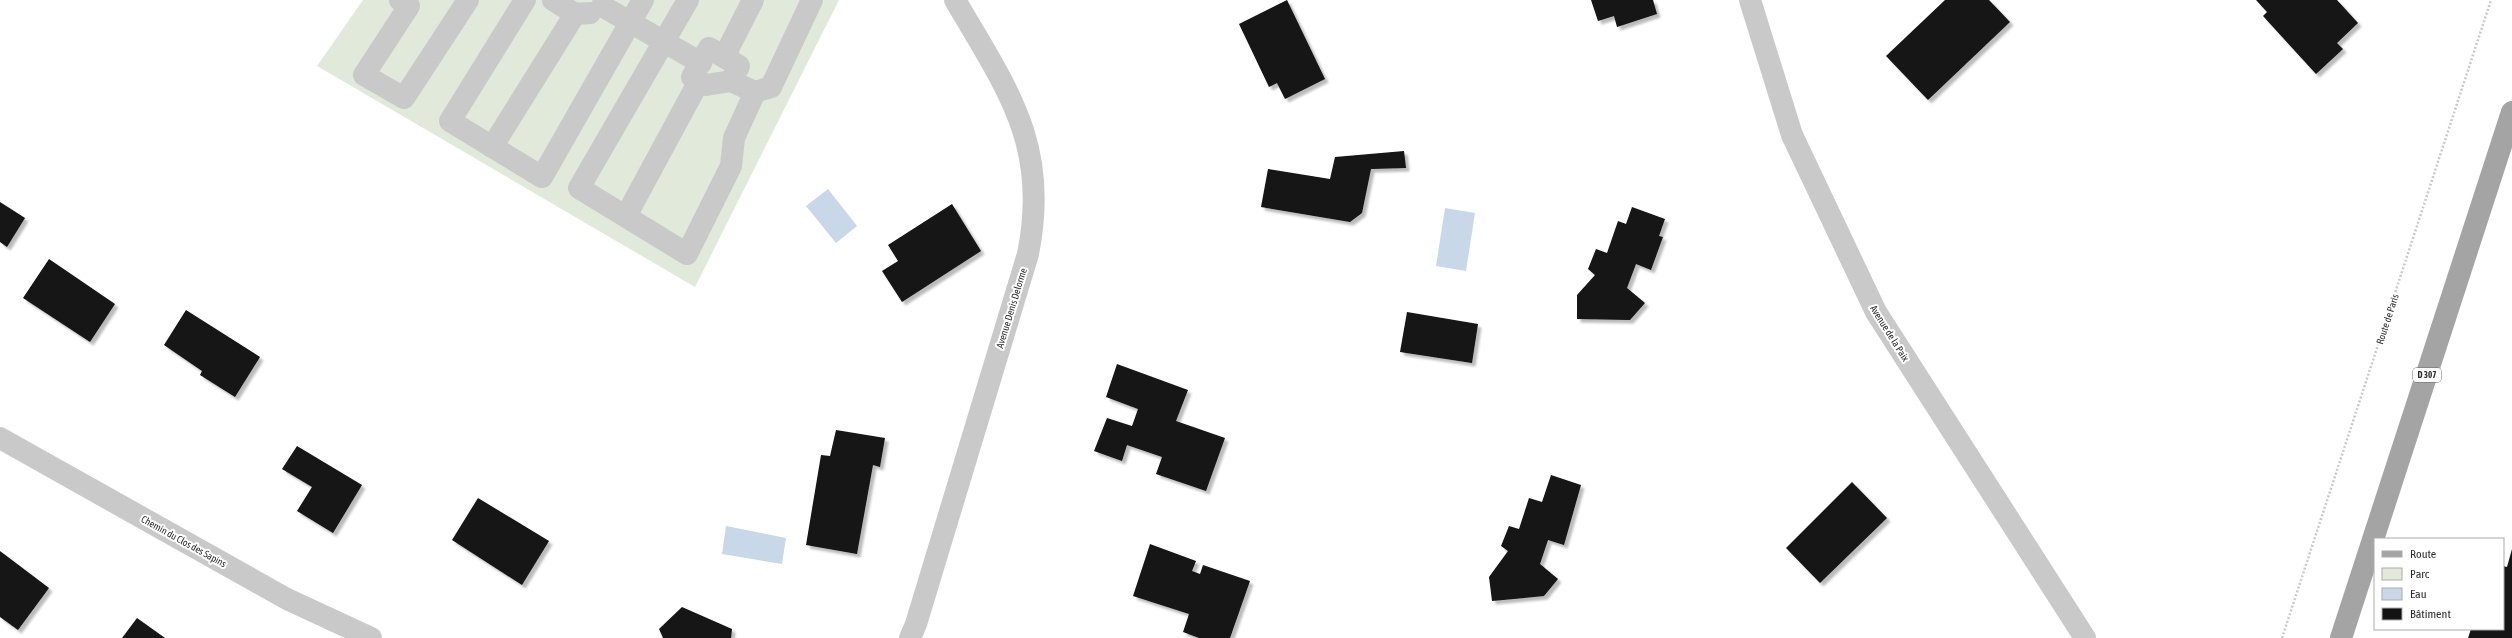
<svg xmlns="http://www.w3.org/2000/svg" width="2512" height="638" viewBox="0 0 2512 638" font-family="'Asap Condensed',sans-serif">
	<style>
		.green { fill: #e1e9db }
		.water { fill: #c8d8e8 }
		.building { fill: #131313; filter: url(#shadow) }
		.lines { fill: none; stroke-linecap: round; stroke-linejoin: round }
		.path { stroke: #c9c9c9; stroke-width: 2.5; stroke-dasharray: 2 2; stroke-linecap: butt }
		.minor { stroke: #c9c9c9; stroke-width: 22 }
		.major { stroke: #a4a4a4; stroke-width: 22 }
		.labels { text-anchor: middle; stroke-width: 4; stroke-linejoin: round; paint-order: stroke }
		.shield { fill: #fff; stroke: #6b6b6b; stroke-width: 1 }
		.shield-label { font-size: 9px; font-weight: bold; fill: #2c2c2c }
		.street-label { font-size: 10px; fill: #2c2c2c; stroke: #fff }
	</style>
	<defs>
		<filter id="shadow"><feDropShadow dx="3.5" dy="3.5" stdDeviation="1" flood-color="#0004"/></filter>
	</defs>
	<rect width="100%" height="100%" fill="#fff"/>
	<polygon class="green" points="363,0 839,0 695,287 317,66"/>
	<g class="water">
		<polygon points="828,189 857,226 836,243 806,206"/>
		<polygon points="1445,208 1475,213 1466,271 1436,266"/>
		<polygon points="726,526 786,538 782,564 722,554"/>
	</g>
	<g class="building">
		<polygon points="1287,0 1325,79 1285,99 1277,83 1269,87 1239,24"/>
		<polygon points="1591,0 1653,0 1657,14 1617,27 1614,16 1598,21"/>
		<polygon points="1945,0 1989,0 2010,22 1928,100 1886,56"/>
		<polygon points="2256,0 2337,0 2358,23 2337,43 2343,49 2316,74 2263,16 2267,12"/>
		<polygon points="1404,151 1406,168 1371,169 1362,213 1350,222 1261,207 1268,169 1330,179 1335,157"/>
		<polygon points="0,202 25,218 7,247 0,242"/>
		<polygon points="952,204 981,251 902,302 882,271 898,261 888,245"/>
		<polygon points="1632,207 1665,219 1659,236 1663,237 1651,270 1636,264 1627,288 1645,303 1630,320 1577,319 1577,295 1595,275 1588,269 1596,249 1607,253 1618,221 1626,224"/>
		<polygon points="49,259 115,304 90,342 23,298"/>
		<polygon points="186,310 260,357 235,397 200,375 202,371 164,345"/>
		<polygon points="1407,312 1478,324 1472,363 1400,352"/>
		<polygon points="1117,364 1188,390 1176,421 1225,438 1206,491 1156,474 1162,457 1127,445 1122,461 1094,451 1107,418 1132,426 1138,409 1106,397"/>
		<polygon points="836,430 885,438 880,467 873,465 857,554 806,545 821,455 830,456"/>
		<polygon points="297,446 362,485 333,533 297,511 312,487 282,469"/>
		<polygon points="1551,475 1581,485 1564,545 1548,540 1540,564 1558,579 1544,596 1492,601 1489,577 1508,551 1501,546 1509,526 1519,529 1529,498 1542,502"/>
		<polygon points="1852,482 1887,518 1820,583 1786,548"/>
		<polygon points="478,498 549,541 522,585 452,540"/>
		<polygon points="1150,544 1196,561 1192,571 1200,574 1203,565 1250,581 1230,638 1199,638 1183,632 1189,614 1133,596"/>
		<polygon points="2512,549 2512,638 2468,638 2471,629 2503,629 2503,566 2507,567"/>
		<polygon points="0,551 49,588 18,630 0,617"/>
		<polygon points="682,607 732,629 731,638 663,638 659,629"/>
		<polygon points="137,618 165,638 122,638"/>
	</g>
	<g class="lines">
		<polyline class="path" points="2282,638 2491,0"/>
		<g class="minor">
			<polyline points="400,0 409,6 364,75 404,98 468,0"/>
			<polyline points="525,0 450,121 542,177 643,0"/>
			<polyline points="553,0 575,14 590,13"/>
			<polyline points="688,0 579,188 687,254 731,166 734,138 755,92 731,81"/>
			<polyline points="1750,0 1792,135 1876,312 2085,638"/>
			<polyline points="602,6 701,63"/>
			<polygon points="709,48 739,66 731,81 706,85 692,77"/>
			<polyline points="724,57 753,0"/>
			<polyline points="755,92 771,87 812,0"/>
			<polyline points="492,147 575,14"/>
			<polyline points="626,216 699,81"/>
			<polyline points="0,438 287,599 371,638"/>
			<path d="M910,638L916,624L1028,254C1050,145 1007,89 955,0"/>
		</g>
		<polyline class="major" points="2341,638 2512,112"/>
	</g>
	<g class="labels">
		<rect class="shield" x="2413" y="368" width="28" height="14" rx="3"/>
		<g class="shield-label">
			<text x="2427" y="378">D 307</text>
		</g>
		<g class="street-label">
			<text transform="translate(1011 308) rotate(-73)" y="4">Avenue Denis Delorme</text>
			<text transform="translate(2387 319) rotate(-72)" y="4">Route de Paris</text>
			<text transform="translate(1890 333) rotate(58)" y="4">Avenue de la Paix</text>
			<text transform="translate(184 541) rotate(29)" y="4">Chemin du Clos des Sapins</text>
		</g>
	</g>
	<rect x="2374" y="538" width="130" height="92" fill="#ffffff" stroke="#ababab"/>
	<rect x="2382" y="551" width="20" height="6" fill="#a4a4a4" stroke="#ababab"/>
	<text x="2410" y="558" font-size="12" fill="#2c2c2c">Route</text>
	<rect x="2382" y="568" width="20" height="12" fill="#e1e9db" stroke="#ababab"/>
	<text x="2410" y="578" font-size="12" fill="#2c2c2c">Parc</text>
	<rect x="2382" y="588" width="20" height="12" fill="#c8d8e8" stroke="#ababab"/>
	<text x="2410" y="598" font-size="12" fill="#2c2c2c">Eau</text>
	<rect x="2382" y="608" width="20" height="12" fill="#131313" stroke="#ababab"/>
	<text x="2410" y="618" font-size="12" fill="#2c2c2c">Bâtiment</text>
</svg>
